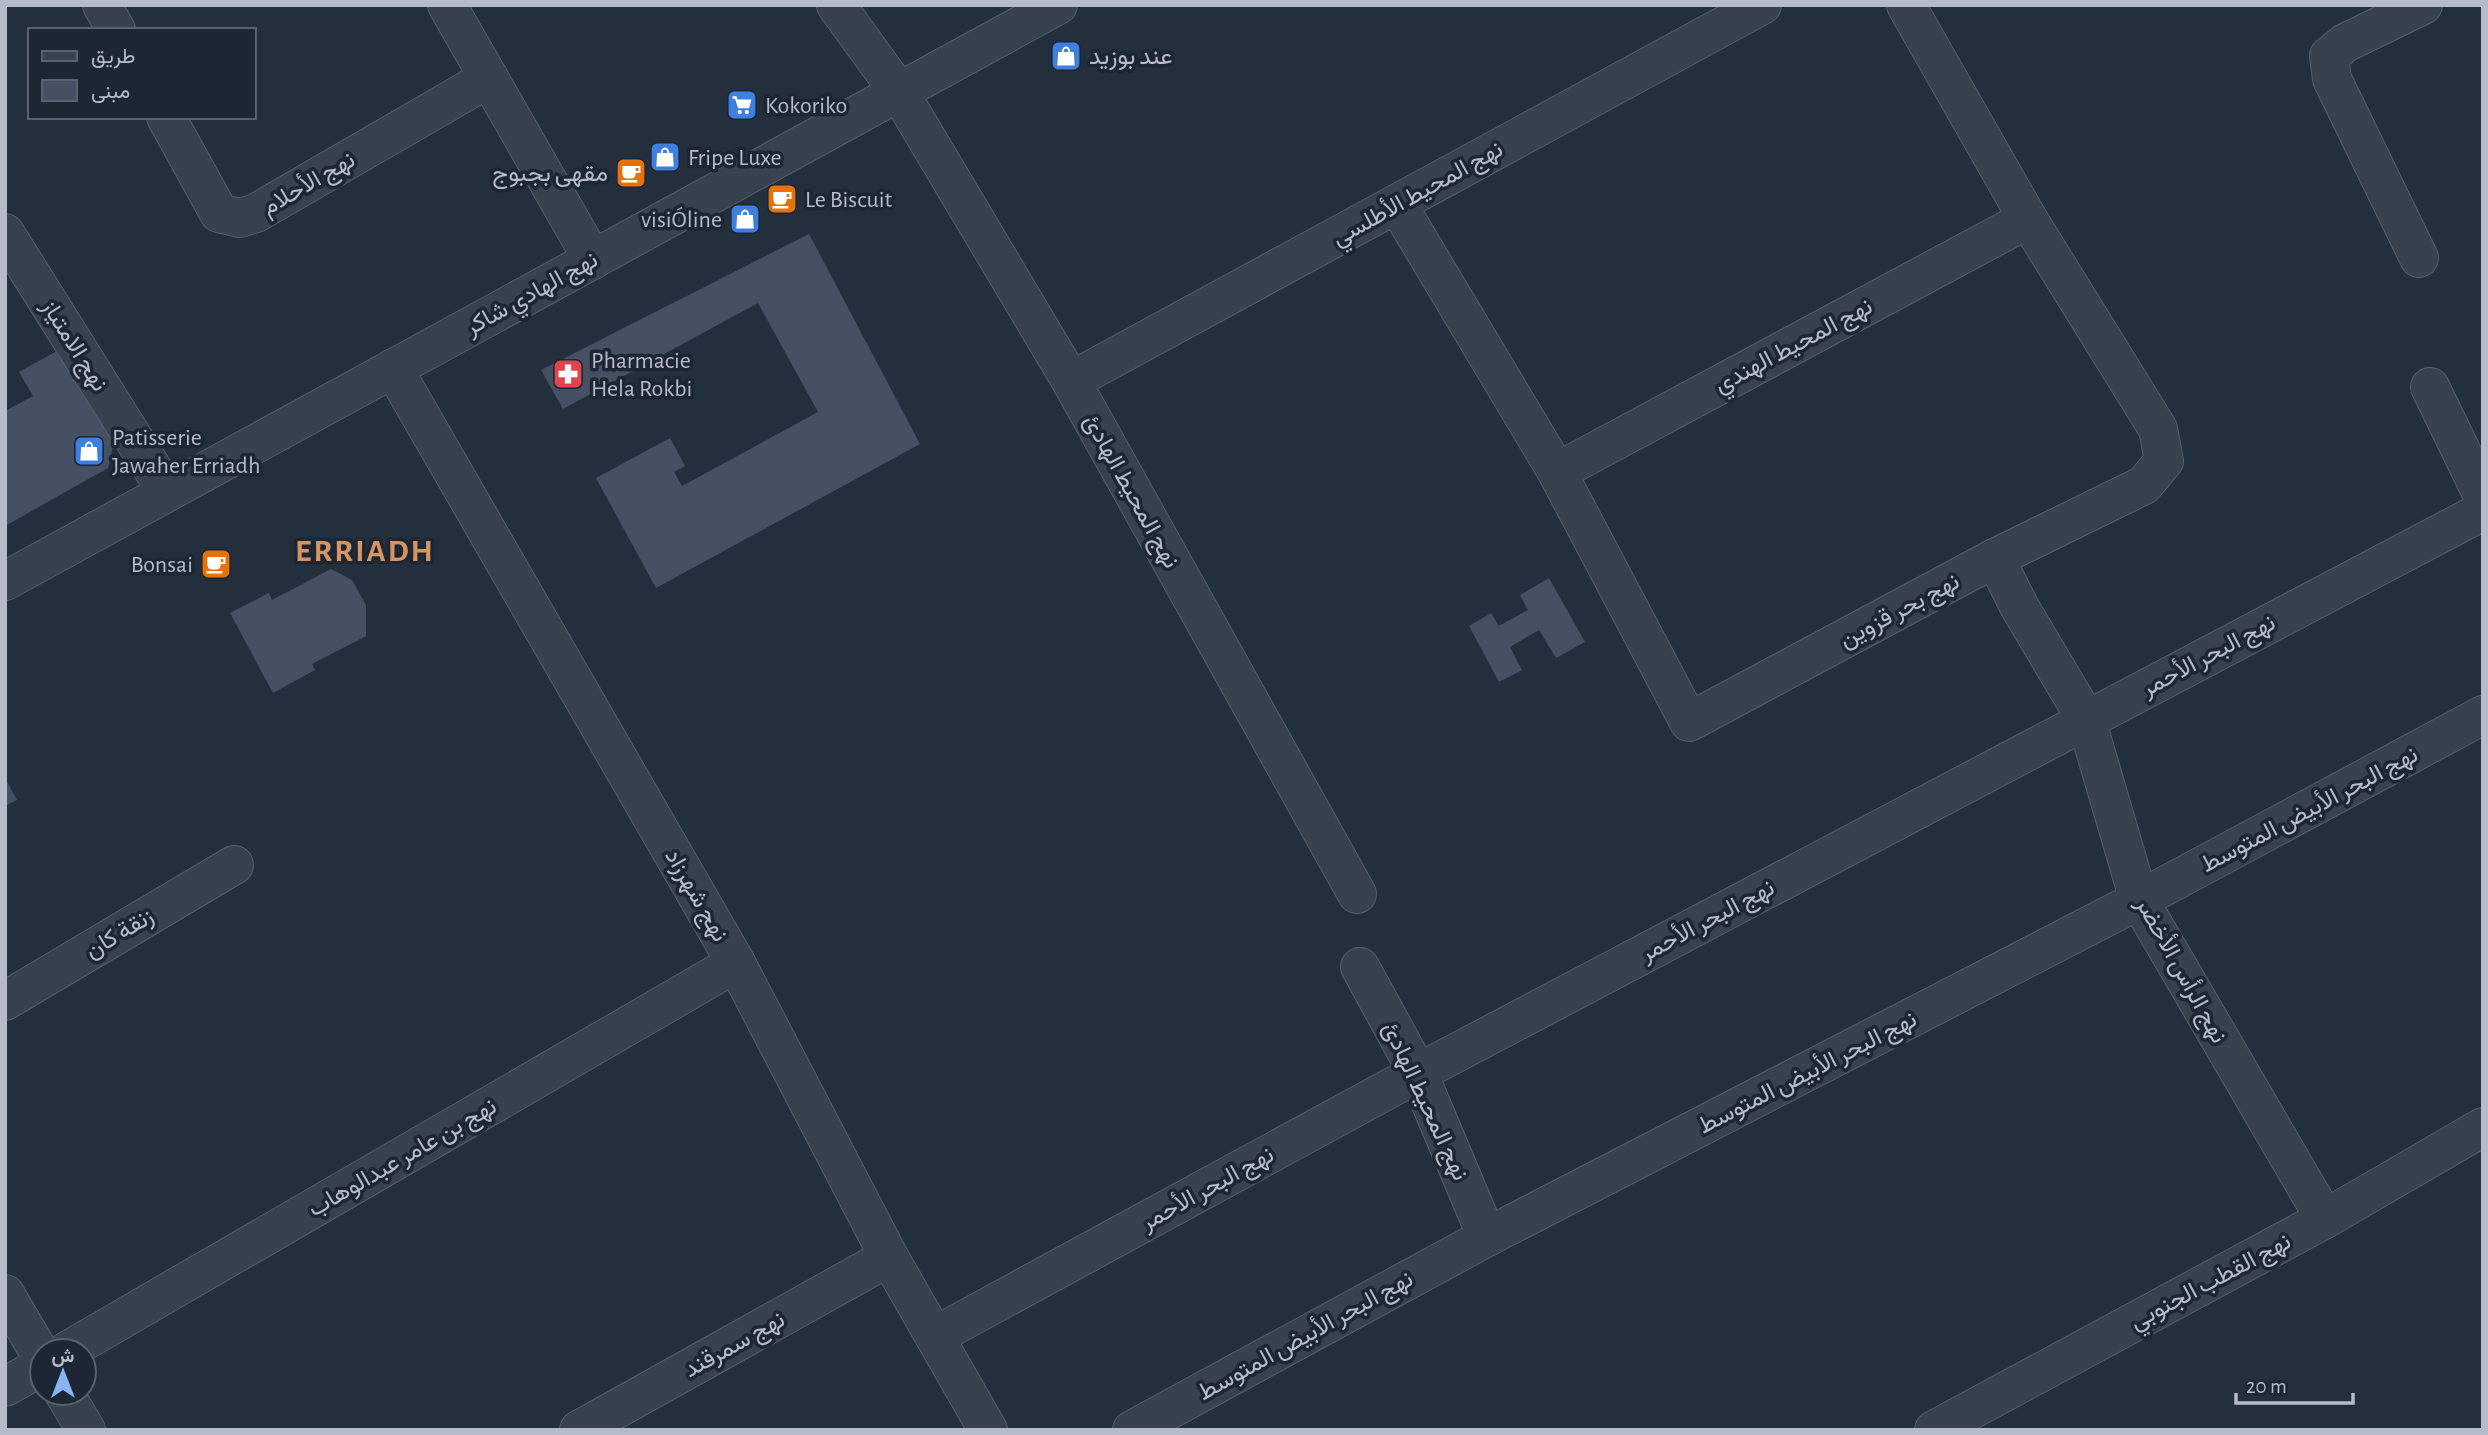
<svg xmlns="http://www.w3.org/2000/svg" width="2488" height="1435" viewBox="0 0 2488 1435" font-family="'Alegreya Sans',Vazirmatn,sans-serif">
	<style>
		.building { fill: #455162 }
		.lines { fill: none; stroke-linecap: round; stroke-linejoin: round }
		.minor-casing { stroke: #565f6c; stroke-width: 40 }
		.minor { stroke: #38414e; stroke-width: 38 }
		.labels { text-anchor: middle; stroke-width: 7; stroke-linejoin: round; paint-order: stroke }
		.poi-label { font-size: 24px; fill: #b4bcc9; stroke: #1d2633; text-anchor: start }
		.street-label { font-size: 24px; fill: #b4bcc9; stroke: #1d2633 }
		.district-label { font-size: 32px; font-weight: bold; letter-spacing: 2px; fill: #d59563; stroke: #1d2633 }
	</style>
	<rect width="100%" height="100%" fill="#242f3e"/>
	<g class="building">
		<polygon points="809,234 920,444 656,588 596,478 670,438 685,466 674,472 682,486 818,412 758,303 563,409 541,370"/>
		<polygon points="68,345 114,442 108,468 5,526 5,411 33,396 19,372"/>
		<polygon points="331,569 352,580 366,605 366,636 312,664 315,670 273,693 230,613 269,593 272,600"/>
		<polygon points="1549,578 1585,642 1556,658 1539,630 1510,647 1522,670 1499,682 1469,626 1491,613 1499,626 1528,610 1520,595"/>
		<polygon points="5,778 17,800 5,806"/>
	</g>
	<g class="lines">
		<g class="minor-casing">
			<g id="minor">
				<polyline points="102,5 116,30"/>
				<polyline points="447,5 593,260"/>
				<polyline points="836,5 899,92 1071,381 1357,894"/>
				<polyline points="166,117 219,213 240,218 256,213 489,78"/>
				<polyline points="1397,204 1557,472 1689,722 1995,558 2144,485 2164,461 2158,429 2028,219 1906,5"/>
				<polyline points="5,233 167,492"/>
				<polyline points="2419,258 2332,79 2329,56 2345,43 2423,5"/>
				<polyline points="393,368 736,963 889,1257 988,1430"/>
				<polyline points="1071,381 1762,5"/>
				<polyline points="2430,387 2483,496"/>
				<polyline points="1557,472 2028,219"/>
				<polyline points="1995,558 2019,606 2086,719 2139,900 2325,1219"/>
				<polyline points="5,581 1058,5"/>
				<polyline points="1360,967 1418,1073 1487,1237"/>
				<polyline points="5,1001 234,865"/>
				<polyline points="5,1294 42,1357"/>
				<polyline points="935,1336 1418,1073 2483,511"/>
				<polyline points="67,1351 736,963"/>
				<polyline points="5,1387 42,1366"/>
				<polyline points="64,1393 86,1430"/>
				<polyline points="579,1430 889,1257"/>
				<polyline points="1132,1430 1487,1237 2139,900 2483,715"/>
				<polyline points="1934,1430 2325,1219 2483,1127"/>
			</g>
		</g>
		<use href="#minor" class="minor"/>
	</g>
	<defs>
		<g id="shop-square" transform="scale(1.575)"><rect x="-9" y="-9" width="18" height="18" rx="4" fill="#3f7fe0" stroke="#1d2633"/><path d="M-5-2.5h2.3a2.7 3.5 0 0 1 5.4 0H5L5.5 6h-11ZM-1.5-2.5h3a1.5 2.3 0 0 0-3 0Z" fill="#fff"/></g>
		<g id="supermarket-square" transform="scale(1.575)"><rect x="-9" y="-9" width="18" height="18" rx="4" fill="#3f7fe0" stroke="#1d2633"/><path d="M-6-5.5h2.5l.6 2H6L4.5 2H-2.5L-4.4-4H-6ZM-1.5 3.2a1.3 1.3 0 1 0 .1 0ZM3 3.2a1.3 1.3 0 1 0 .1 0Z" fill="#fff"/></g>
		<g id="cafe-square" transform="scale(1.575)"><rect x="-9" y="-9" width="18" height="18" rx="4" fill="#e8710a" stroke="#1d2633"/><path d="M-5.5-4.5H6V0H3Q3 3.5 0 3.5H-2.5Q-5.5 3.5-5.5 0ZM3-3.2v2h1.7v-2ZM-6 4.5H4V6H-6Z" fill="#fff"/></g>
		<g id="pharmacy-square" transform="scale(1.575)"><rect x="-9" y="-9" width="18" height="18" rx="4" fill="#e0444e" stroke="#1d2633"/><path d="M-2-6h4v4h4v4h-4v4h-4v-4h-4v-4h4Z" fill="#fff"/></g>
	</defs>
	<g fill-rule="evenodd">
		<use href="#shop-square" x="1066" y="56"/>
		<use href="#supermarket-square" x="742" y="105"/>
		<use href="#shop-square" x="665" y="157"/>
		<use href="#cafe-square" x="631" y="173"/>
		<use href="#cafe-square" x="782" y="199"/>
		<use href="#shop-square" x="745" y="219"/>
		<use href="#pharmacy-square" x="568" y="374"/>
		<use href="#shop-square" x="89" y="451"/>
		<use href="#cafe-square" x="216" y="564"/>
	</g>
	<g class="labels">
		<g class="poi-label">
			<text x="1089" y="64">عند بوزيد</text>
			<text x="765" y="113">Kokoriko</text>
			<text x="688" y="165">Fripe Luxe</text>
			<text x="608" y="181" text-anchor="end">مقهى بجبوج</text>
			<text x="805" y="207">Le Biscuit</text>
			<text x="722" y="227" text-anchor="end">visiÓline</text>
			<text x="591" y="368">Pharmacie<tspan x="591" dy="28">Hela Rokbi</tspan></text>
			<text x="112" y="445">Patisserie<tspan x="112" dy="28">Jawaher Erriadh</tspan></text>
			<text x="193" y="572" text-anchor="end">Bonsai</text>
		</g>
		<g class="street-label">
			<text transform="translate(308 183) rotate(-30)" y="8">نهج الأحلام</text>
			<text transform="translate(1417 193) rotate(-29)" y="8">نهج المحيط الأطلسي</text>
			<text transform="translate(531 293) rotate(-29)" y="8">نهج الهادي شاكر</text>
			<text transform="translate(75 345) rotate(58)" y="8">نهج الامتياز</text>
			<text transform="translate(1793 345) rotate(-28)" y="8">نهج المحيط الهندي</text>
			<text transform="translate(1132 491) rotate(61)" y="8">نهج المحيط الهادئ</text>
			<text transform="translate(1899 610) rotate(-28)" y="8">نهج بحر قزوين</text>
			<text transform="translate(2208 655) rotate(-28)" y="8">نهج البحر الأحمر</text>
			<text transform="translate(2309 809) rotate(-28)" y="8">نهج البحر الأبيض المتوسط</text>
			<text transform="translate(697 895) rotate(60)" y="8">نهج شهرزاد</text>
			<text transform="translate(1707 920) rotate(-28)" y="8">نهج البحر الأحمر</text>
			<text transform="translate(119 933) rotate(-31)" y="8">زنقة كان</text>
			<text transform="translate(2182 970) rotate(61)" y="8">نهج الرأس الأخضر</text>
			<text transform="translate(1807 1072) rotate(-27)" y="8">نهج البحر الأبيض المتوسط</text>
			<text transform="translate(1426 1101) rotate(65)" y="8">نهج المحيط الهادئ</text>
			<text transform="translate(402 1157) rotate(-30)" y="8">نهج بن عامر عبدالوهاب</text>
			<text transform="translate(1207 1188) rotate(-29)" y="8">نهج البحر الأحمر</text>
			<text transform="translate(2210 1281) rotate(-28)" y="8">نهج القطب الجنوبي</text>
			<text transform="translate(1305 1335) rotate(-29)" y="8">نهج البحر الأبيض المتوسط</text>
			<text transform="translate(734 1344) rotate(-29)" y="8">نهج سمرقند</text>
		</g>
		<g class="district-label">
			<text x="365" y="561">ERRIADH</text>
		</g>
	</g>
	<rect width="2488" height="1435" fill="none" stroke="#b4bcc9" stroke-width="14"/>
	<rect x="28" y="28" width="228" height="91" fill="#1d2633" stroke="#59626f" stroke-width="2"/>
	<rect x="42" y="51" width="35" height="10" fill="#38414e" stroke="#59626f" stroke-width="2"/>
	<text x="91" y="63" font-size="21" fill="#b4bcc9">طريق</text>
	<rect x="42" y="80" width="35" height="21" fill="#455162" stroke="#59626f" stroke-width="2"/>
	<text x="91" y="98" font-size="21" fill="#b4bcc9">مبنى</text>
	<g transform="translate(63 1372)"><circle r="33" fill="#1d2633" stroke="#59626f" stroke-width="2"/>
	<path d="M0-5L12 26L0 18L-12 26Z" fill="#8ab4f8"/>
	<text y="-10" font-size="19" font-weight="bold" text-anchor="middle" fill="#b4bcc9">ش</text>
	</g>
	<path d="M2236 1393v10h117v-10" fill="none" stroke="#b4bcc9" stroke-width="3.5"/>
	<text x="2246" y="1393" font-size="21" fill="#b4bcc9" stroke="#1d2633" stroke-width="5" paint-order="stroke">20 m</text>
</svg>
